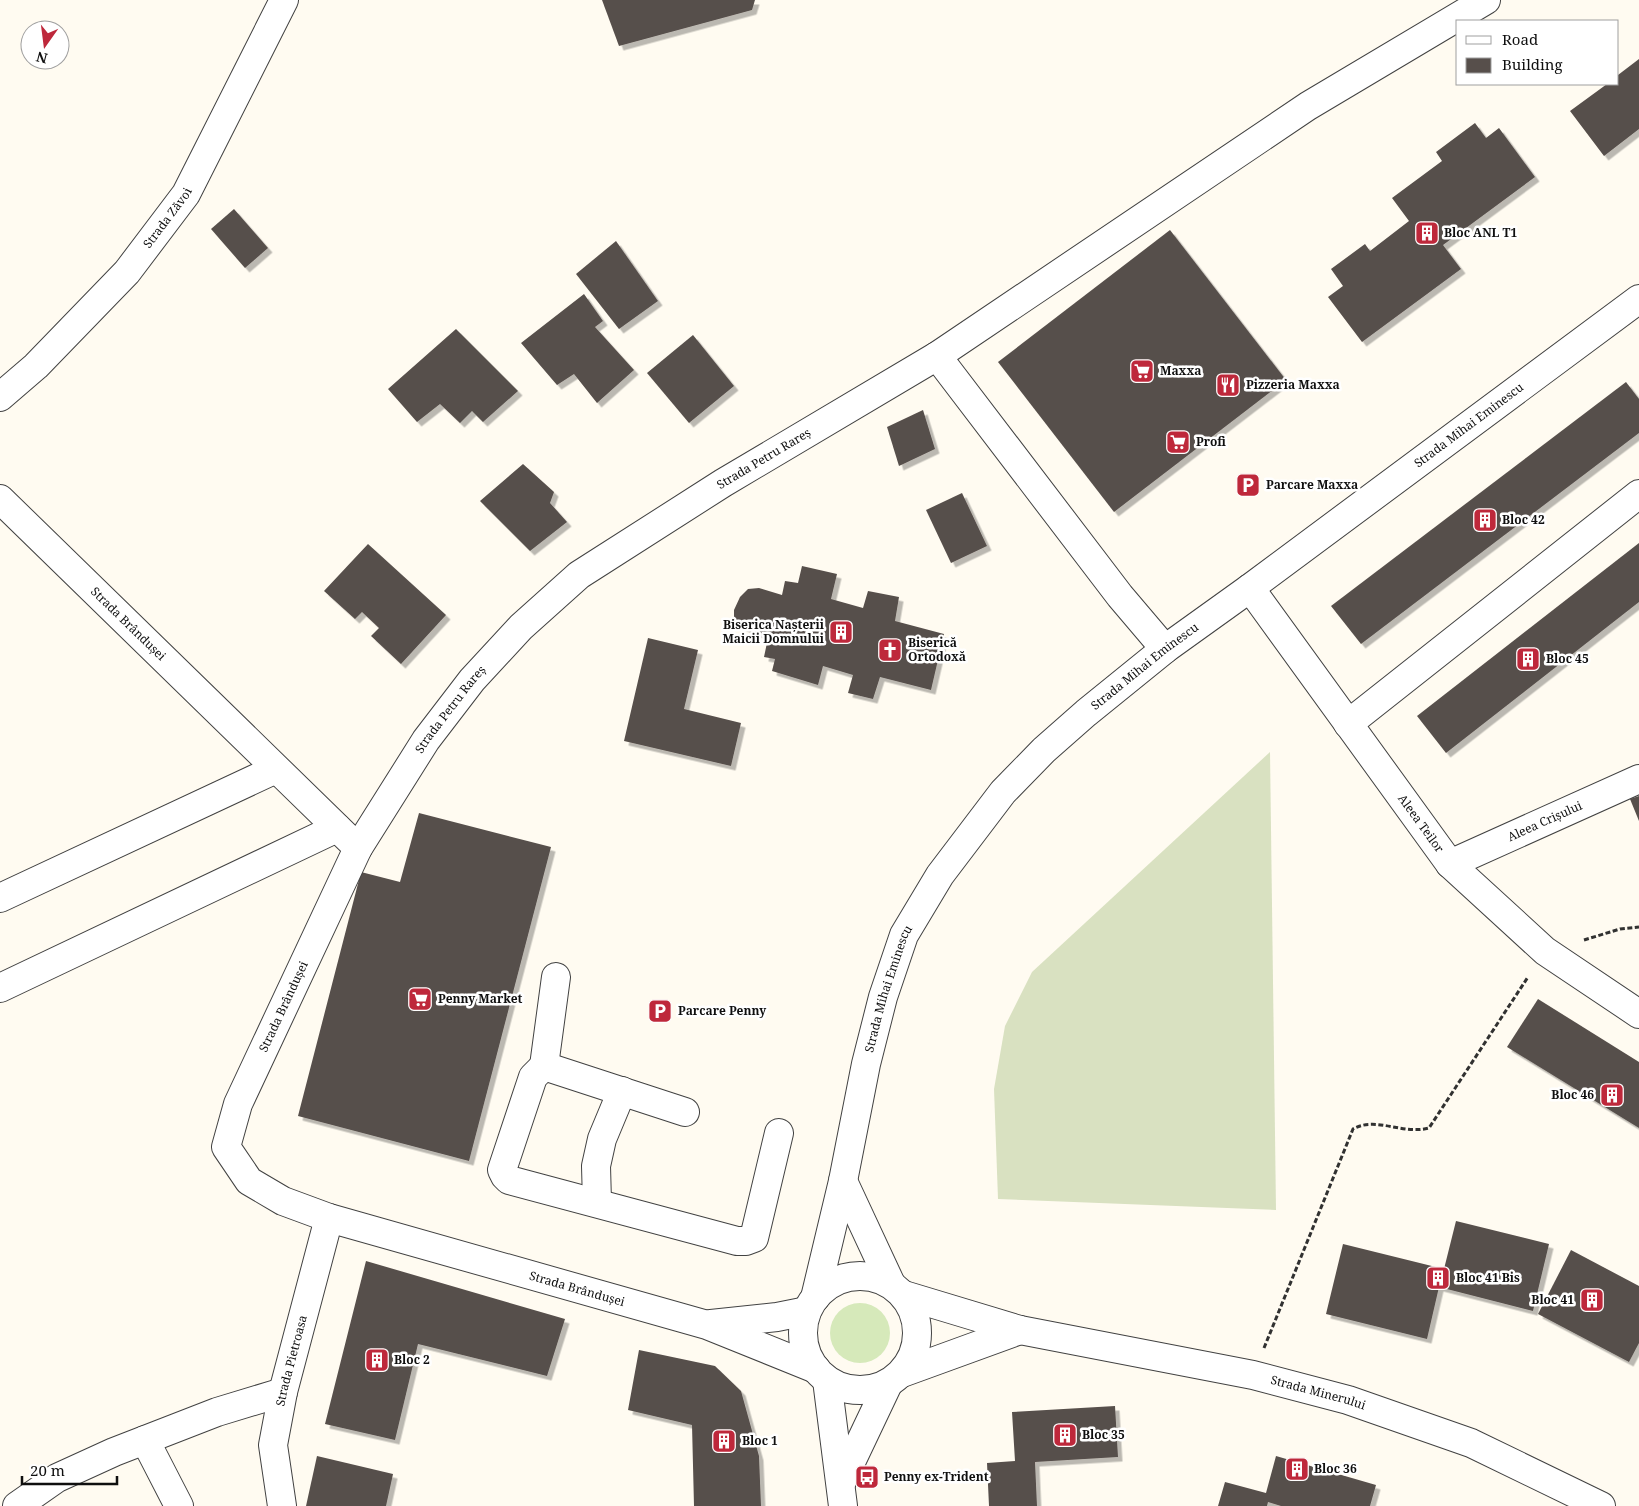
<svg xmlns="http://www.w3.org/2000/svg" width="1639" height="1506" viewBox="0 0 1639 1506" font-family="'Noto Serif',serif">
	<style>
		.green { fill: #d6e9ba }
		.cemetery { fill: #d9e1c1 }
		.building { fill: #574f4b; filter: url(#shadow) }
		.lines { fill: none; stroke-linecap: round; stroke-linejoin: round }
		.minor-casing { stroke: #424242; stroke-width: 30 }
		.path { stroke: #313131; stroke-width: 3; stroke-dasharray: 5 2.5; stroke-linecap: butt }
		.minor { stroke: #fff; stroke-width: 28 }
		.labels { text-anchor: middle; stroke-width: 5; stroke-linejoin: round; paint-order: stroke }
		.street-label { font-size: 12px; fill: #0f0f0f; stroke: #fff }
		.poi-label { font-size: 12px; font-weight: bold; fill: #0f0f0f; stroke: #fff; text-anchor: start }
	</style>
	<defs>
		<filter id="shadow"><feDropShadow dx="4.5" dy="4.5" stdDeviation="0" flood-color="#0004"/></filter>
	</defs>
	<rect width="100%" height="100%" fill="#fffbf1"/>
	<circle class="green" cx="860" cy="1333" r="30"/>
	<polygon class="cemetery" points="1270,752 1276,1210 998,1199 994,1089 1005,1026 1032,972"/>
	<g class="building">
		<polygon points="602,0 755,0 752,10 619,46"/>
		<polygon points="1639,59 1639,129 1604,156 1570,111 1607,84 1618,84 1618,75"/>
		<polygon points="1475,123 1486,138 1499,128 1535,177 1443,245 1461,269 1362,342 1328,297 1343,286 1331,269 1365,244 1370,251 1409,221 1392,198 1442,161 1436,152"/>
		<polygon points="234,209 268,248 245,268 211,229"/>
		<polygon points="1170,230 1286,380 1114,512 998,362"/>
		<polygon points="616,241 658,301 619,329 576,274"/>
		<polygon points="584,294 603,321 595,327 634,370 597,403 574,374 557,385 521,343"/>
		<polygon points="456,329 518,391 483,422 472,411 460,423 440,404 417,422 388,389"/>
		<polygon points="693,335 734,386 689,423 647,373"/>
		<polygon points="1626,382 1639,399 1639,433 1361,644 1331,606"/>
		<polygon points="923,410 935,449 899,466 887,427"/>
		<polygon points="523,464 554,492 550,503 567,522 530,551 480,501"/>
		<polygon points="962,493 987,546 951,563 926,510"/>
		<polygon points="1639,543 1639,602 1446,753 1417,716"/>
		<polygon points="368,544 446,615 401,664 371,636 379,628 362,612 355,619 324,591"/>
		<polygon points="802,566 837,574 831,599 863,608 868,591 899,597 895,621 944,634 931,690 880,677 873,699 848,693 853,675 823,666 818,685 772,671 775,659 764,657 768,638 734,623 734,610 740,597 748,589 759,588 782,595 785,581 798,583"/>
		<polygon points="648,638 698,650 684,709 741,723 731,766 624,741"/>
		<polygon points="1639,796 1639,821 1630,799"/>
		<polygon points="419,813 551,847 469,1161 298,1116 361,872 400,882"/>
		<polygon points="1538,999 1639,1062 1639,1128 1507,1047"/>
		<polygon points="1456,1221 1549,1244 1533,1311 1439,1287 1427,1339 1326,1314 1343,1244 1444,1269"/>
		<polygon points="1571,1250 1639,1286 1639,1343 1629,1362 1538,1314"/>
		<polygon points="366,1261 565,1319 547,1376 418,1344 395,1440 325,1424"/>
		<polygon points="639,1350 715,1366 741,1391 759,1456 761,1506 694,1506 692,1425 628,1410"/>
		<polygon points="1115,1406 1118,1457 1035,1462 1037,1506 989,1506 987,1463 1015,1461 1012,1412"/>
		<polygon points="317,1456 393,1474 386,1506 306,1506"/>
		<polygon points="1276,1456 1376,1485 1370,1506 1281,1506 1268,1502 1267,1506 1218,1506 1225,1482 1266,1493"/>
	</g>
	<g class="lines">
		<g class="minor-casing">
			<g id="minor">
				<polyline points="937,356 1120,596 1165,649"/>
				<path id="s1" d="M0,397L36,366L127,272L186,194L284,0"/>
				<path id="s2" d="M0,499L358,848"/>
				<path id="s3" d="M1250,588L1450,864L1545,951L1639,1014"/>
				<polyline points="1348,724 1639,494"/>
				<path id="s4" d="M1450,864L1639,779"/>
				<polyline points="0,898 276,769"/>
				<polyline points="0,988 337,828"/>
				<polyline points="544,1066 556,977"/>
				<polyline points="685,1112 544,1066 533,1077 502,1170 505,1176 509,1180 737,1241 746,1241 754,1238 779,1133"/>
				<polyline points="843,1181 891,1284"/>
				<polyline points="597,1202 596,1166 602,1139 622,1091"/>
				<circle cx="860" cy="1333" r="57"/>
				<path id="s5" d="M904,1295L1020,1330L1253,1375L1348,1400L1471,1443L1601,1506"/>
				<path id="s6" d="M815,1298L843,1181L866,1064L883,997L904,935L940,875L1003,792L1044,750L1086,713L1165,649L1250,588L1639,299"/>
				<polyline points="711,1324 777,1317 807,1311"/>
				<path id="s7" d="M816,1369L707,1325L329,1218L283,1201L249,1181L226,1147L238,1104L358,848L426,740L472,680L521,627L579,575L723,483L937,356L1308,106L1486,0"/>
				<polyline points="902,1373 1020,1330"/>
				<polyline points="827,1380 843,1506"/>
				<polyline points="145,1440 179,1506"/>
				<polyline points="841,1483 888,1384"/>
				<polyline points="17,1506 57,1478 114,1452 217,1412 283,1392"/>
				<path id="s8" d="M282,1506L273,1445L283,1392L329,1218"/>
			</g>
		</g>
		<g class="path">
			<polyline points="1584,940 1620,929 1639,927"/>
			<path d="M1264,1348L1353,1129C1376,1116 1402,1135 1429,1128L1528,977"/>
		</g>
		<use href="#minor" class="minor"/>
	</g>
	<defs>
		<g id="building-square" transform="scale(1.25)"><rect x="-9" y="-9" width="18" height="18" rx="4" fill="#be283b" stroke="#fff"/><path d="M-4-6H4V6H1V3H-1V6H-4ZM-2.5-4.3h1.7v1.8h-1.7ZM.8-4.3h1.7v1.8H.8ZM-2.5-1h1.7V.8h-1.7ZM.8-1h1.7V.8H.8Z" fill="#fff"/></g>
		<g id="supermarket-square" transform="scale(1.25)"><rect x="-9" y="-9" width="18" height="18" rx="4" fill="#be283b" stroke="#fff"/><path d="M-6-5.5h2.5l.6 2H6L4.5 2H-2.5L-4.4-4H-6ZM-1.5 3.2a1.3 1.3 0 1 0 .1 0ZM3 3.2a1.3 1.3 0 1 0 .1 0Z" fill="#fff"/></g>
		<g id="restaurant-square" transform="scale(1.25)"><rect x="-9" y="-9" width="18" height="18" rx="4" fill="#be283b" stroke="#fff"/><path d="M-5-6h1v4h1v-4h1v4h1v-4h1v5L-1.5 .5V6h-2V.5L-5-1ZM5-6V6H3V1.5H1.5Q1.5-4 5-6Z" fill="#fff"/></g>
		<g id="parking-square" transform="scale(1.25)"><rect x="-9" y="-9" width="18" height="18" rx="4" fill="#be283b" stroke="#fff"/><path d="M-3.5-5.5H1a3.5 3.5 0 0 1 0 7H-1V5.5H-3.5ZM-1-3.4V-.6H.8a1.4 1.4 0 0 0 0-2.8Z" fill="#fff"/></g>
		<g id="church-square" transform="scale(1.25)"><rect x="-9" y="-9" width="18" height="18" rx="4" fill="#be283b" stroke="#fff"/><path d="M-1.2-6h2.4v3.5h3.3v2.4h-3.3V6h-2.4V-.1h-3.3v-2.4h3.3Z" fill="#fff"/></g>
		<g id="bus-square" transform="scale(1.25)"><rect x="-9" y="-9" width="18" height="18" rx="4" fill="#be283b" stroke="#fff"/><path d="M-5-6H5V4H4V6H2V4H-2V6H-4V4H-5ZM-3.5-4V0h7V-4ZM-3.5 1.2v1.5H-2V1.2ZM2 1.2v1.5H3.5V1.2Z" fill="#fff"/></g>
	</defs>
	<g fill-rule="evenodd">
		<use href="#building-square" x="1427" y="233"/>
		<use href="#supermarket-square" x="1142" y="371"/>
		<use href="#restaurant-square" x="1228" y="385"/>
		<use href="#supermarket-square" x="1178" y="442"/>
		<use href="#parking-square" x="1248" y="485"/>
		<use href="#building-square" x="1485" y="520"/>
		<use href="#building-square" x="841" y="632"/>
		<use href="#church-square" x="890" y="650"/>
		<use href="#building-square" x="1528" y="659"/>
		<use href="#supermarket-square" x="420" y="999"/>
		<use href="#parking-square" x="660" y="1011"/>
		<use href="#building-square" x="1612" y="1095"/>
		<use href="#building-square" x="1438" y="1278"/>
		<use href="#building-square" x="1592" y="1300"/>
		<use href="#building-square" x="377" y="1360"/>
		<use href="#building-square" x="1065" y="1435"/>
		<use href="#building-square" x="724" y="1441"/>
		<use href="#building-square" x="1297" y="1469"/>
		<use href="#bus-square" x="867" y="1477"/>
	</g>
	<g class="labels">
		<g class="street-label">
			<text dy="4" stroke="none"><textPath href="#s1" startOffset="246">Strada Zăvoi</textPath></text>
			<text dy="4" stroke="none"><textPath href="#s6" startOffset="1142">Strada Mihai Eminescu</textPath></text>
			<text dy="4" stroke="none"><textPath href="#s7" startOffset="1539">Strada Petru Rareș</textPath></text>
			<text dy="4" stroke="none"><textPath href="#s2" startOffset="179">Strada Brândușei</textPath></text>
			<text dy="4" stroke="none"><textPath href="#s6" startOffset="738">Strada Mihai Eminescu</textPath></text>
			<text dy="4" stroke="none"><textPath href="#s7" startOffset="1134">Strada Petru Rareș</textPath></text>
			<text dy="4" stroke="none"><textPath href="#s4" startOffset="104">Aleea Crișului</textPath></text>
			<text dy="4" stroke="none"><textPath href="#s3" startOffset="291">Aleea Teilor</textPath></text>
			<text dy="4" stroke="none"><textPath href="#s6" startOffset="318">Strada Mihai Eminescu</textPath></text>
			<text dy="4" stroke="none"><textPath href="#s7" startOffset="792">Strada Brândușei</textPath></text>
			<text transform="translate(577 1289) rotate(16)" y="4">Strada Brândușei</text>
			<text dy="4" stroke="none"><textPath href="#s8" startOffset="148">Strada Pietroasa</textPath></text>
			<text dy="4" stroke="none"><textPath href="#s5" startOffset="426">Strada Minerului</textPath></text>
		</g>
		<g class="poi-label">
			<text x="1444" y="237">Bloc ANL T1</text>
			<text x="1160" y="375">Maxxa</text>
			<text x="1246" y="389">Pizzeria Maxxa</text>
			<text x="1196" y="446">Profi</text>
			<text x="1266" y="489">Parcare Maxxa</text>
			<text x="1502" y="524">Bloc 42</text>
			<text x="824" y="629" text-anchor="end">Biserica Nașterii<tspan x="824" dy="14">Maicii Domnului</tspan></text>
			<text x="908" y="647">Biserică<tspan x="908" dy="14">Ortodoxă</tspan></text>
			<text x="1546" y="663">Bloc 45</text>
			<text x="438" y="1003">Penny Market</text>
			<text x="678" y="1015">Parcare Penny</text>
			<text x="1594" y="1099" text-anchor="end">Bloc 46</text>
			<text x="1456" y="1282">Bloc 41 Bis</text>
			<text x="1574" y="1304" text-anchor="end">Bloc 41</text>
			<text x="394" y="1364">Bloc 2</text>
			<text x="1082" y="1439">Bloc 35</text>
			<text x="742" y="1445">Bloc 1</text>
			<text x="1314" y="1473">Bloc 36</text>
			<text x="884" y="1481">Penny ex-Trident</text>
		</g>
	</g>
	<rect x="1456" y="20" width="162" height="65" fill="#ffffff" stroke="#9f9f9f"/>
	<rect x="1466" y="36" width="25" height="8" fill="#ffffff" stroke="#9f9f9f"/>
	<text x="1502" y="45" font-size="15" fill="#0f0f0f">Road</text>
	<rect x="1466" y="58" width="25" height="15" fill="#574f4b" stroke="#9f9f9f"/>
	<text x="1502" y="70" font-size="15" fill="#0f0f0f">Building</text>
	<g transform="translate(45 45) rotate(194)"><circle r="24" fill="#ffffff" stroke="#9f9f9f"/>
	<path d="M0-4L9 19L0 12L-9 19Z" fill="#be283b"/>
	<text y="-8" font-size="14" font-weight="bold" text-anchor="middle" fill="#0f0f0f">N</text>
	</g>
	<path d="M22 1476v8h95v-8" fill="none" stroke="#0f0f0f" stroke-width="2.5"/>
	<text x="30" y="1476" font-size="15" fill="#0f0f0f" stroke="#ffffff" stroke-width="4" paint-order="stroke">20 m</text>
</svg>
